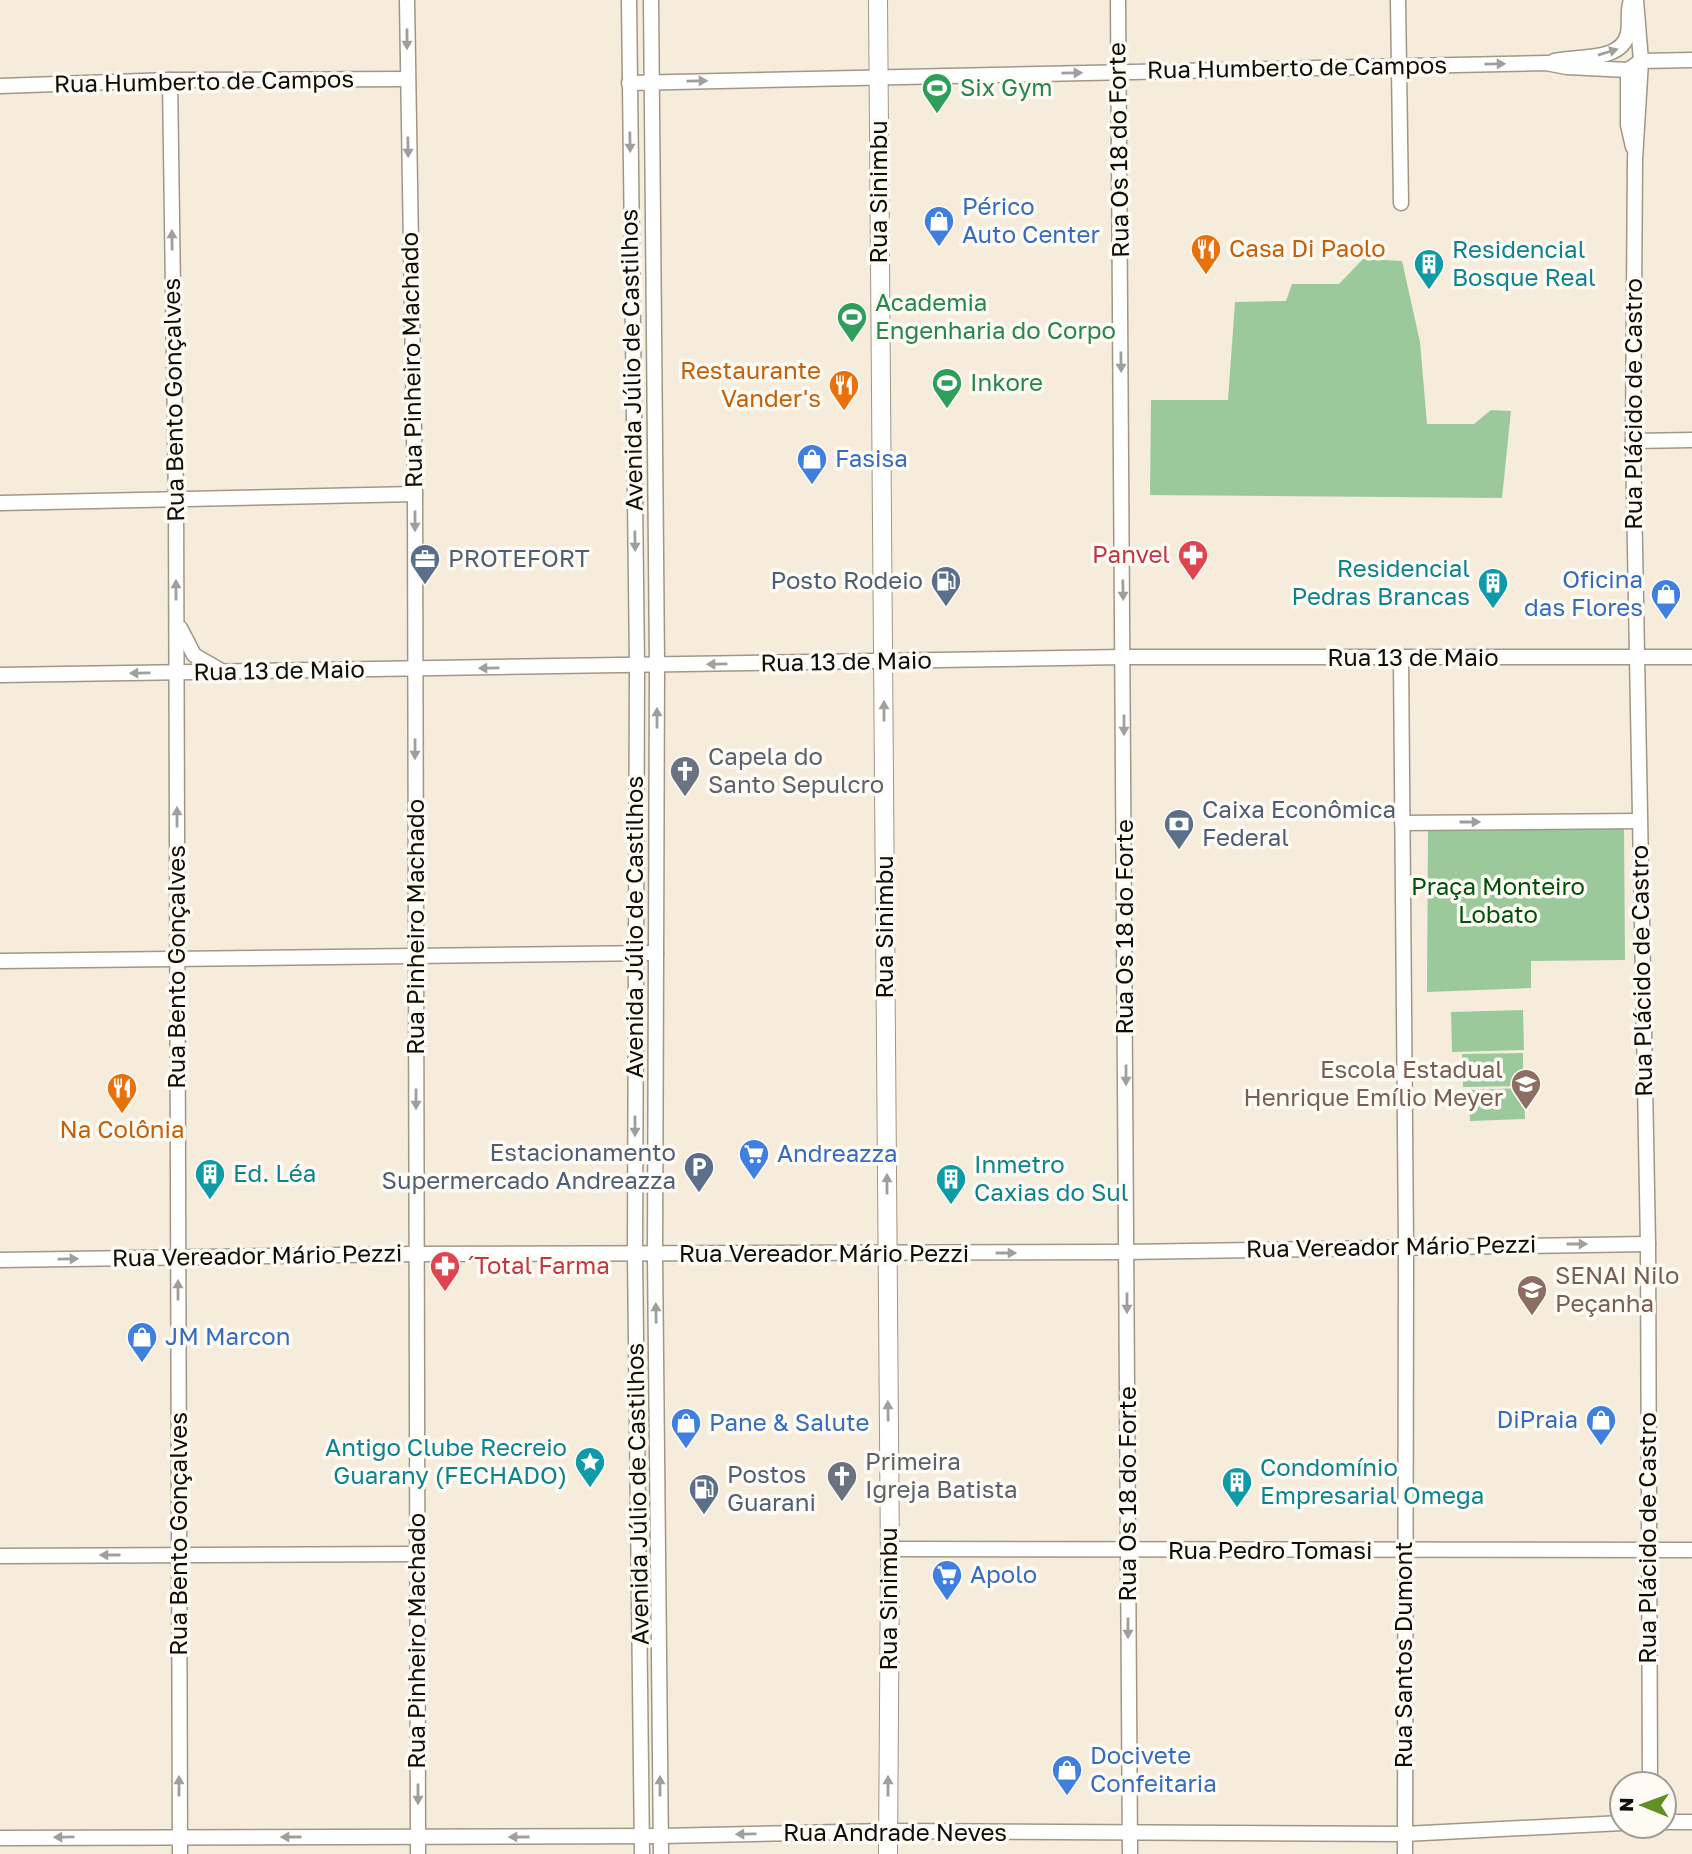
<svg xmlns="http://www.w3.org/2000/svg" width="1692" height="1854" viewBox="0 0 1692 1854" font-family="'Golos Text',sans-serif">
	<style>
		.green { fill: #9cc99b }
		.lines { fill: none; stroke-linecap: round; stroke-linejoin: round }
		.minor-casing { stroke: #a09788; stroke-width: 17 }
		.major-casing { stroke: #a09788; stroke-width: 20 }
		.minor { stroke: #fff; stroke-width: 14 }
		.major { stroke: #fff; stroke-width: 18 }
		.oneway { fill: #a09f9c }
		.labels { text-anchor: middle; stroke-width: 7; stroke-linejoin: round; paint-order: stroke }
		.street-label { font-size: 24px; fill: #110e08; stroke: #fefaf4 }
		.leisure-label { font-size: 24px; fill: #27864d; stroke: #fefaf4; text-anchor: start }
		.shop-label { font-size: 24px; fill: #366cbe; stroke: #fefaf4; text-anchor: start }
		.food-label { font-size: 24px; fill: #c56008; stroke: #fefaf4; text-anchor: start }
		.culture-label { font-size: 24px; fill: #0d838f; stroke: #fefaf4; text-anchor: start }
		.health-label { font-size: 24px; fill: #be3a42; stroke: #fefaf4; text-anchor: end }
		.service-label { font-size: 24px; fill: #4e5e75; stroke: #fefaf4; text-anchor: start }
		.worship-label { font-size: 24px; fill: #5b616d; stroke: #fefaf4; text-anchor: start }
		.park-label { font-size: 24px; fill: #01510c; stroke: #fefaf4 }
		.education-label { font-size: 24px; fill: #785e54; stroke: #fefaf4; text-anchor: end }
	</style>
	<rect width="100%" height="100%" fill="#f6ecdc"/>
	<g class="green">
		<polygon points="1363,259 1402,261 1420,342 1427,424 1474,424 1491,410 1511,411 1502,498 1150,495 1151,400 1228,400 1235,302 1286,301 1292,284 1339,284"/>
		<polygon points="1624,829 1625,960 1531,961 1531,988 1427,992 1428,831"/>
		<polygon points="1523,1010 1524,1050 1452,1052 1451,1012"/>
		<polygon points="1523,1053 1523,1086 1463,1087 1462,1054"/>
		<polygon points="1524,1088 1525,1119 1470,1121 1469,1090"/>
	</g>
	<g class="lines">
		<g class="minor-casing">
			<g id="minor">
				<polyline points="407,0 415,494 418,1854"/>
				<polyline points="629,0 637,665 635,1255 642,1854"/>
				<polyline points="651,0 657,665 655,1256 661,1854"/>
				<polyline points="1118,0 1130,1854"/>
				<polyline points="1398,0 1401,203"/>
				<polyline points="1636,0 1641,61 1635,159 1633,441 1648,1244 1650,1784"/>
				<path d="M1554,61C1576,55 1622,63 1628,33C1630,22 1627,11 1631,0"/>
				<polyline points="1628,70 1628,125 1633,147"/>
				<polyline points="170,80 176,499 180,1854"/>
				<polyline points="629,83 1546,63 1567,67 1628,70 1641,61 1692,60"/>
				<polyline points="0,86 170,80 407,79"/>
				<polyline points="1633,441 1692,440"/>
				<polyline points="0,503 415,494"/>
				<polyline points="180,628 194,655 220,670"/>
				<polyline points="1401,658 1406,1246 1405,1854"/>
				<polyline points="0,675 1124,657 1692,657"/>
				<polyline points="1402,823 1639,821"/>
				<polyline points="0,961 656,953"/>
				<polyline points="0,1260 416,1254 1126,1252 1648,1244"/>
				<polyline points="890,1549 1692,1550"/>
				<polyline points="0,1556 417,1554"/>
				<polyline points="1664,1822 1692,1822"/>
				<polyline points="0,1838 661,1836 888,1831 1404,1834 1622,1823"/>
			</g>
		</g>
		<g class="major-casing">
			<polyline id="major" points="878,0 890,1563 888,1854"/>
		</g>
		<use href="#minor" class="minor"/>
		<use href="#major" class="major"/>
	</g>
	<defs><path id="oneway-solid" d="M-6-.8H1V-3.2L6.5 0L1 3.2V.8H-6Z" transform="scale(1.75)"/></defs>
	<g class="oneway">
		<use href="#oneway-solid" transform="translate(407 39) rotate(90)"/>
		<use href="#oneway-solid" transform="translate(1608 52) rotate(-17)"/>
		<use href="#oneway-solid" transform="translate(1495 64) rotate(-1)"/>
		<use href="#oneway-solid" transform="translate(1072 73) rotate(-1)"/>
		<use href="#oneway-solid" transform="translate(697 81) rotate(-1)"/>
		<use href="#oneway-solid" transform="translate(630 142) rotate(89)"/>
		<use href="#oneway-solid" transform="translate(408 147) rotate(89)"/>
		<use href="#oneway-solid" transform="translate(172 240) rotate(-91)"/>
		<use href="#oneway-solid" transform="translate(1121 362) rotate(89)"/>
		<use href="#oneway-solid" transform="translate(415 521) rotate(90)"/>
		<use href="#oneway-solid" transform="translate(635 541) rotate(89)"/>
		<use href="#oneway-solid" transform="translate(176 590) rotate(-90)"/>
		<use href="#oneway-solid" transform="translate(1123 590) rotate(89)"/>
		<use href="#oneway-solid" transform="translate(717 664) rotate(179)"/>
		<use href="#oneway-solid" transform="translate(489 668) rotate(179)"/>
		<use href="#oneway-solid" transform="translate(140 673) rotate(179)"/>
		<use href="#oneway-solid" transform="translate(884 711) rotate(-90)"/>
		<use href="#oneway-solid" transform="translate(657 718) rotate(-90)"/>
		<use href="#oneway-solid" transform="translate(1124 725) rotate(90)"/>
		<use href="#oneway-solid" transform="translate(415 749) rotate(90)"/>
		<use href="#oneway-solid" transform="translate(177 817) rotate(-90)"/>
		<use href="#oneway-solid" transform="translate(1470 822)"/>
		<use href="#oneway-solid" transform="translate(1126 1075) rotate(90)"/>
		<use href="#oneway-solid" transform="translate(416 1099) rotate(90)"/>
		<use href="#oneway-solid" transform="translate(635 1126) rotate(90)"/>
		<use href="#oneway-solid" transform="translate(887 1184) rotate(-90)"/>
		<use href="#oneway-solid" transform="translate(1577 1244)"/>
		<use href="#oneway-solid" transform="translate(1006 1253)"/>
		<use href="#oneway-solid" transform="translate(68 1259) rotate(-1)"/>
		<use href="#oneway-solid" transform="translate(178 1290) rotate(-90)"/>
		<use href="#oneway-solid" transform="translate(1127 1303) rotate(90)"/>
		<use href="#oneway-solid" transform="translate(656 1313) rotate(-91)"/>
		<use href="#oneway-solid" transform="translate(888 1411) rotate(-91)"/>
		<use href="#oneway-solid" transform="translate(110 1555) rotate(180)"/>
		<use href="#oneway-solid" transform="translate(1128 1628) rotate(90)"/>
		<use href="#oneway-solid" transform="translate(179 1786) rotate(-90)"/>
		<use href="#oneway-solid" transform="translate(660 1786) rotate(-90)"/>
		<use href="#oneway-solid" transform="translate(888 1786) rotate(-90)"/>
		<use href="#oneway-solid" transform="translate(418 1794) rotate(90)"/>
		<use href="#oneway-solid" transform="translate(746 1834) rotate(179)"/>
		<use href="#oneway-solid" transform="translate(64 1837) rotate(179)"/>
		<use href="#oneway-solid" transform="translate(291 1837) rotate(-180)"/>
		<use href="#oneway-solid" transform="translate(519 1837) rotate(180)"/>
	</g>
	<defs>
		<g id="stadium-pin" transform="scale(1.575)"><path d="M0 17L-7.5 6A9.5 9.5 0 1 1 7.5 6Z" fill="#2e9e5b" stroke="#fefaf4"/><path d="M0-5a6.5 5 0 1 0 0 10a6.5 5 0 1 0 0-10ZM-3.5-1.8h7v3.6h-7Z" fill="#fff"/></g>
		<g id="shop-pin" transform="scale(1.575)"><path d="M0 17L-7.5 6A9.5 9.5 0 1 1 7.5 6Z" fill="#3f7fe0" stroke="#fefaf4"/><path d="M-5-2.5h2.3a2.7 3.5 0 0 1 5.4 0H5L5.5 6h-11ZM-1.5-2.5h3a1.5 2.3 0 0 0-3 0Z" fill="#fff"/></g>
		<g id="restaurant-pin" transform="scale(1.575)"><path d="M0 17L-7.5 6A9.5 9.5 0 1 1 7.5 6Z" fill="#e8710a" stroke="#fefaf4"/><path d="M-5-6h1v4h1v-4h1v4h1v-4h1v5L-1.5 .5V6h-2V.5L-5-1ZM5-6V6H3V1.5H1.5Q1.5-4 5-6Z" fill="#fff"/></g>
		<g id="building-pin" transform="scale(1.575)"><path d="M0 17L-7.5 6A9.5 9.5 0 1 1 7.5 6Z" fill="#0f9aa8" stroke="#fefaf4"/><path d="M-4-6H4V6H1V3H-1V6H-4ZM-2.5-4.3h1.7v1.8h-1.7ZM.8-4.3h1.7v1.8H.8ZM-2.5-1h1.7V.8h-1.7ZM.8-1h1.7V.8H.8Z" fill="#fff"/></g>
		<g id="pharmacy-pin" transform="scale(1.575)"><path d="M0 17L-7.5 6A9.5 9.5 0 1 1 7.5 6Z" fill="#e0444e" stroke="#fefaf4"/><path d="M-2-6h4v4h4v4h-4v4h-4v-4h-4v-4h4Z" fill="#fff"/></g>
		<g id="office-pin" transform="scale(1.575)"><path d="M0 17L-7.5 6A9.5 9.5 0 1 1 7.5 6Z" fill="#5c6f8a" stroke="#fefaf4"/><path d="M-6-3h4V-5.5h4V-3h4V5H-6ZM-1-4.5V-3h2v-1.5ZM-6 0V1H6V0Z" fill="#fff"/></g>
		<g id="fuel-pin" transform="scale(1.575)"><path d="M0 17L-7.5 6A9.5 9.5 0 1 1 7.5 6Z" fill="#5c6f8a" stroke="#fefaf4"/><path d="M-5.5-6h7V0h2V4h1.3V-2.5L3-4.5l.8-.8L6-3V5H2.5V1h-1V6h-7ZM-4.2-4.7v3.2H.2V-4.7Z" fill="#fff"/></g>
		<g id="church-pin" transform="scale(1.575)"><path d="M0 17L-7.5 6A9.5 9.5 0 1 1 7.5 6Z" fill="#6b7280" stroke="#fefaf4"/><path d="M-1.2-6h2.4v3.5h3.3v2.4h-3.3V6h-2.4V-.1h-3.3v-2.4h3.3Z" fill="#fff"/></g>
		<g id="bank-pin" transform="scale(1.575)"><path d="M0 17L-7.5 6A9.5 9.5 0 1 1 7.5 6Z" fill="#5c6f8a" stroke="#fefaf4"/><path d="M-6-4H6V4H-6ZM0-2.3a2.3 2.3 0 1 0 0 4.6a2.3 2.3 0 1 0 0-4.6Z" fill="#fff"/></g>
		<g id="school-pin" transform="scale(1.575)"><path d="M0 17L-7.5 6A9.5 9.5 0 1 1 7.5 6Z" fill="#8d6e63" stroke="#fefaf4"/><path d="M0-5L7-2L0 1L-7-2ZM-4 1L0 2.5L4 1V4Q0 6-4 4Z" fill="#fff"/></g>
		<g id="supermarket-pin" transform="scale(1.575)"><path d="M0 17L-7.5 6A9.5 9.5 0 1 1 7.5 6Z" fill="#3f7fe0" stroke="#fefaf4"/><path d="M-6-5.5h2.5l.6 2H6L4.5 2H-2.5L-4.4-4H-6ZM-1.5 3.2a1.3 1.3 0 1 0 .1 0ZM3 3.2a1.3 1.3 0 1 0 .1 0Z" fill="#fff"/></g>
		<g id="parking-pin" transform="scale(1.575)"><path d="M0 17L-7.5 6A9.5 9.5 0 1 1 7.5 6Z" fill="#5c6f8a" stroke="#fefaf4"/><path d="M-3.5-5.5H1a3.5 3.5 0 0 1 0 7H-1V5.5H-3.5ZM-1-3.4V-.6H.8a1.4 1.4 0 0 0 0-2.8Z" fill="#fff"/></g>
		<g id="university-pin" transform="scale(1.575)"><path d="M0 17L-7.5 6A9.5 9.5 0 1 1 7.5 6Z" fill="#8d6e63" stroke="#fefaf4"/><path d="M0-5L7-2L0 1L-7-2ZM-4 1L0 2.5L4 1V4Q0 6-4 4Z" fill="#fff"/></g>
		<g id="sight-pin" transform="scale(1.575)"><path d="M0 17L-7.5 6A9.5 9.5 0 1 1 7.5 6Z" fill="#0f9aa8" stroke="#fefaf4"/><path d="M0-6L1.8-2.2L6-1.7L2.9 1.2L3.7 5.4L0 3.3L-3.7 5.4L-2.9 1.2L-6-1.7L-1.8-2.2Z" fill="#fff"/></g>
	</defs>
	<g fill-rule="evenodd">
		<use href="#stadium-pin" x="937" y="88"/>
		<use href="#shop-pin" x="939" y="221"/>
		<use href="#restaurant-pin" x="1206" y="249"/>
		<use href="#building-pin" x="1429" y="264"/>
		<use href="#stadium-pin" x="852" y="317"/>
		<use href="#stadium-pin" x="947" y="383"/>
		<use href="#restaurant-pin" x="844" y="385"/>
		<use href="#shop-pin" x="812" y="459"/>
		<use href="#pharmacy-pin" x="1193" y="555"/>
		<use href="#office-pin" x="425" y="559"/>
		<use href="#fuel-pin" x="946" y="581"/>
		<use href="#building-pin" x="1493" y="583"/>
		<use href="#shop-pin" x="1666" y="594"/>
		<use href="#church-pin" x="685" y="771"/>
		<use href="#bank-pin" x="1179" y="824"/>
		<use href="#school-pin" x="1526" y="1084"/>
		<use href="#restaurant-pin" x="122" y="1088"/>
		<use href="#supermarket-pin" x="754" y="1154"/>
		<use href="#parking-pin" x="699" y="1167"/>
		<use href="#building-pin" x="210" y="1174"/>
		<use href="#building-pin" x="951" y="1179"/>
		<use href="#pharmacy-pin" x="445" y="1266"/>
		<use href="#university-pin" x="1532" y="1290"/>
		<use href="#shop-pin" x="142" y="1337"/>
		<use href="#shop-pin" x="1601" y="1420"/>
		<use href="#shop-pin" x="686" y="1423"/>
		<use href="#sight-pin" x="590" y="1462"/>
		<use href="#church-pin" x="842" y="1476"/>
		<use href="#building-pin" x="1237" y="1482"/>
		<use href="#fuel-pin" x="704" y="1489"/>
		<use href="#supermarket-pin" x="947" y="1575"/>
		<use href="#shop-pin" x="1067" y="1770"/>
	</g>
	<g class="labels">
		<g class="street-label">
			<text transform="translate(1297 68) rotate(-1)" y="8">Rua Humberto de Campos</text>
			<text transform="translate(204 82) rotate(-1)" y="8">Rua Humberto de Campos</text>
			<text transform="translate(1119 150) rotate(-91)" y="8">Rua Os 18 do Forte</text>
			<text transform="translate(879 192) rotate(-90)" y="8">Rua Sinimbu</text>
			<text transform="translate(412 360) rotate(-91)" y="8">Rua Pinheiro Machado</text>
			<text transform="translate(632 360) rotate(-91)" y="8">Avenida Júlio de Castilhos</text>
			<text transform="translate(174 400) rotate(-91)" y="8">Rua Bento Gonçalves</text>
			<text transform="translate(1634 404) rotate(-90)" y="8">Rua Plácido de Castro</text>
			<text x="1413" y="666">Rua 13 de Maio</text>
			<text transform="translate(846 662) rotate(-1)" y="8">Rua 13 de Maio</text>
			<text transform="translate(279 671) rotate(-1)" y="8">Rua 13 de Maio</text>
			<text transform="translate(416 927) rotate(-90)" y="8">Rua Pinheiro Machado</text>
			<text transform="translate(635 927) rotate(-90)" y="8">Avenida Júlio de Castilhos</text>
			<text transform="translate(885 927) rotate(-90)" y="8">Rua Sinimbu</text>
			<text transform="translate(1125 927) rotate(-90)" y="8">Rua Os 18 do Forte</text>
			<text transform="translate(177 967) rotate(-90)" y="8">Rua Bento Gonçalves</text>
			<text transform="translate(1642 971) rotate(-91)" y="8">Rua Plácido de Castro</text>
			<text transform="translate(1391 1247) rotate(-1)" y="8">Rua Vereador Mário Pezzi</text>
			<text x="824" y="1262">Rua Vereador Mário Pezzi</text>
			<text transform="translate(257 1256) rotate(-1)" y="8">Rua Vereador Mário Pezzi</text>
			<text transform="translate(638 1494) rotate(-91)" y="8">Avenida Júlio de Castilhos</text>
			<text transform="translate(1128 1494) rotate(-90)" y="8">Rua Os 18 do Forte</text>
			<text transform="translate(179 1534) rotate(-90)" y="8">Rua Bento Gonçalves</text>
			<text transform="translate(1648 1538) rotate(-90)" y="8">Rua Plácido de Castro</text>
			<text x="1270" y="1559">Rua Pedro Tomasi</text>
			<text transform="translate(889 1599) rotate(-90)" y="8">Rua Sinimbu</text>
			<text transform="translate(417 1641) rotate(-90)" y="8">Rua Pinheiro Machado</text>
			<text transform="translate(1404 1655) rotate(-90)" y="8">Rua Santos Dumont</text>
			<text x="895" y="1841">Rua Andrade Neves</text>
		</g>
		<g class="leisure-label">
			<text x="960" y="96">Six Gym</text>
			<text x="875" y="311">Academia<tspan x="875" dy="28">Engenharia do Corpo</tspan></text>
			<text x="970" y="391">Inkore</text>
		</g>
		<g class="shop-label">
			<text x="962" y="215">Périco<tspan x="962" dy="28">Auto Center</tspan></text>
			<text x="835" y="467">Fasisa</text>
			<text x="1643" y="588" text-anchor="end">Oficina<tspan x="1643" dy="28">das Flores</tspan></text>
			<text x="777" y="1162">Andreazza</text>
			<text x="165" y="1345">JM Marcon</text>
			<text x="1578" y="1428" text-anchor="end">DiPraia</text>
			<text x="709" y="1431">Pane &amp; Salute</text>
			<text x="970" y="1583">Apolo</text>
			<text x="1090" y="1764">Docivete<tspan x="1090" dy="28">Confeitaria</tspan></text>
		</g>
		<g class="food-label">
			<text x="1229" y="257">Casa Di Paolo</text>
			<text x="821" y="379" text-anchor="end">Restaurante<tspan x="821" dy="28">Vander's</tspan></text>
			<text x="122" y="1138" text-anchor="middle">Na Colônia</text>
		</g>
		<g class="culture-label">
			<text x="1452" y="258">Residencial<tspan x="1452" dy="28">Bosque Real</tspan></text>
			<text x="1470" y="577" text-anchor="end">Residencial<tspan x="1470" dy="28">Pedras Brancas</tspan></text>
			<text x="974" y="1173">Inmetro<tspan x="974" dy="28">Caxias do Sul</tspan></text>
			<text x="233" y="1182">Ed. Léa</text>
			<text x="567" y="1456" text-anchor="end">Antigo Clube Recreio<tspan x="567" dy="28">Guarany (FECHADO)</tspan></text>
			<text x="1260" y="1476">Condomínio<tspan x="1260" dy="28">Empresarial Omega</tspan></text>
		</g>
		<g class="health-label">
			<text x="1170" y="563">Panvel</text>
			<text x="468" y="1274" text-anchor="start">´Total Farma</text>
		</g>
		<g class="service-label">
			<text x="448" y="567">PROTEFORT</text>
			<text x="923" y="589" text-anchor="end">Posto Rodeio</text>
			<text x="1202" y="818">Caixa Econômica<tspan x="1202" dy="28">Federal</tspan></text>
			<text x="676" y="1161" text-anchor="end">Estacionamento<tspan x="676" dy="28">Supermercado Andreazza</tspan></text>
			<text x="727" y="1483">Postos<tspan x="727" dy="28">Guarani</tspan></text>
		</g>
		<g class="worship-label">
			<text x="708" y="765">Capela do<tspan x="708" dy="28">Santo Sepulcro</tspan></text>
			<text x="865" y="1470">Primeira<tspan x="865" dy="28">Igreja Batista</tspan></text>
		</g>
		<g class="park-label">
			<text x="1498" y="895">Praça Monteiro<tspan x="1498" dy="28">Lobato</tspan></text>
		</g>
		<g class="education-label">
			<text x="1503" y="1078">Escola Estadual<tspan x="1503" dy="28">Henrique Emílio Meyer</tspan></text>
			<text x="1555" y="1284" text-anchor="start">SENAI Nilo<tspan x="1555" dy="28">Peçanha</tspan></text>
		</g>
	</g>
	<g transform="translate(1643 1805) rotate(271)"><circle r="33" fill="#fefaf4" stroke="#9f9c96" stroke-width="2"/>
	<path d="M0-5L12 26L0 18L-12 26Z" fill="#629023"/>
	<text y="-10" font-size="19" font-weight="bold" text-anchor="middle" fill="#110e08">N</text>
	</g>
</svg>
